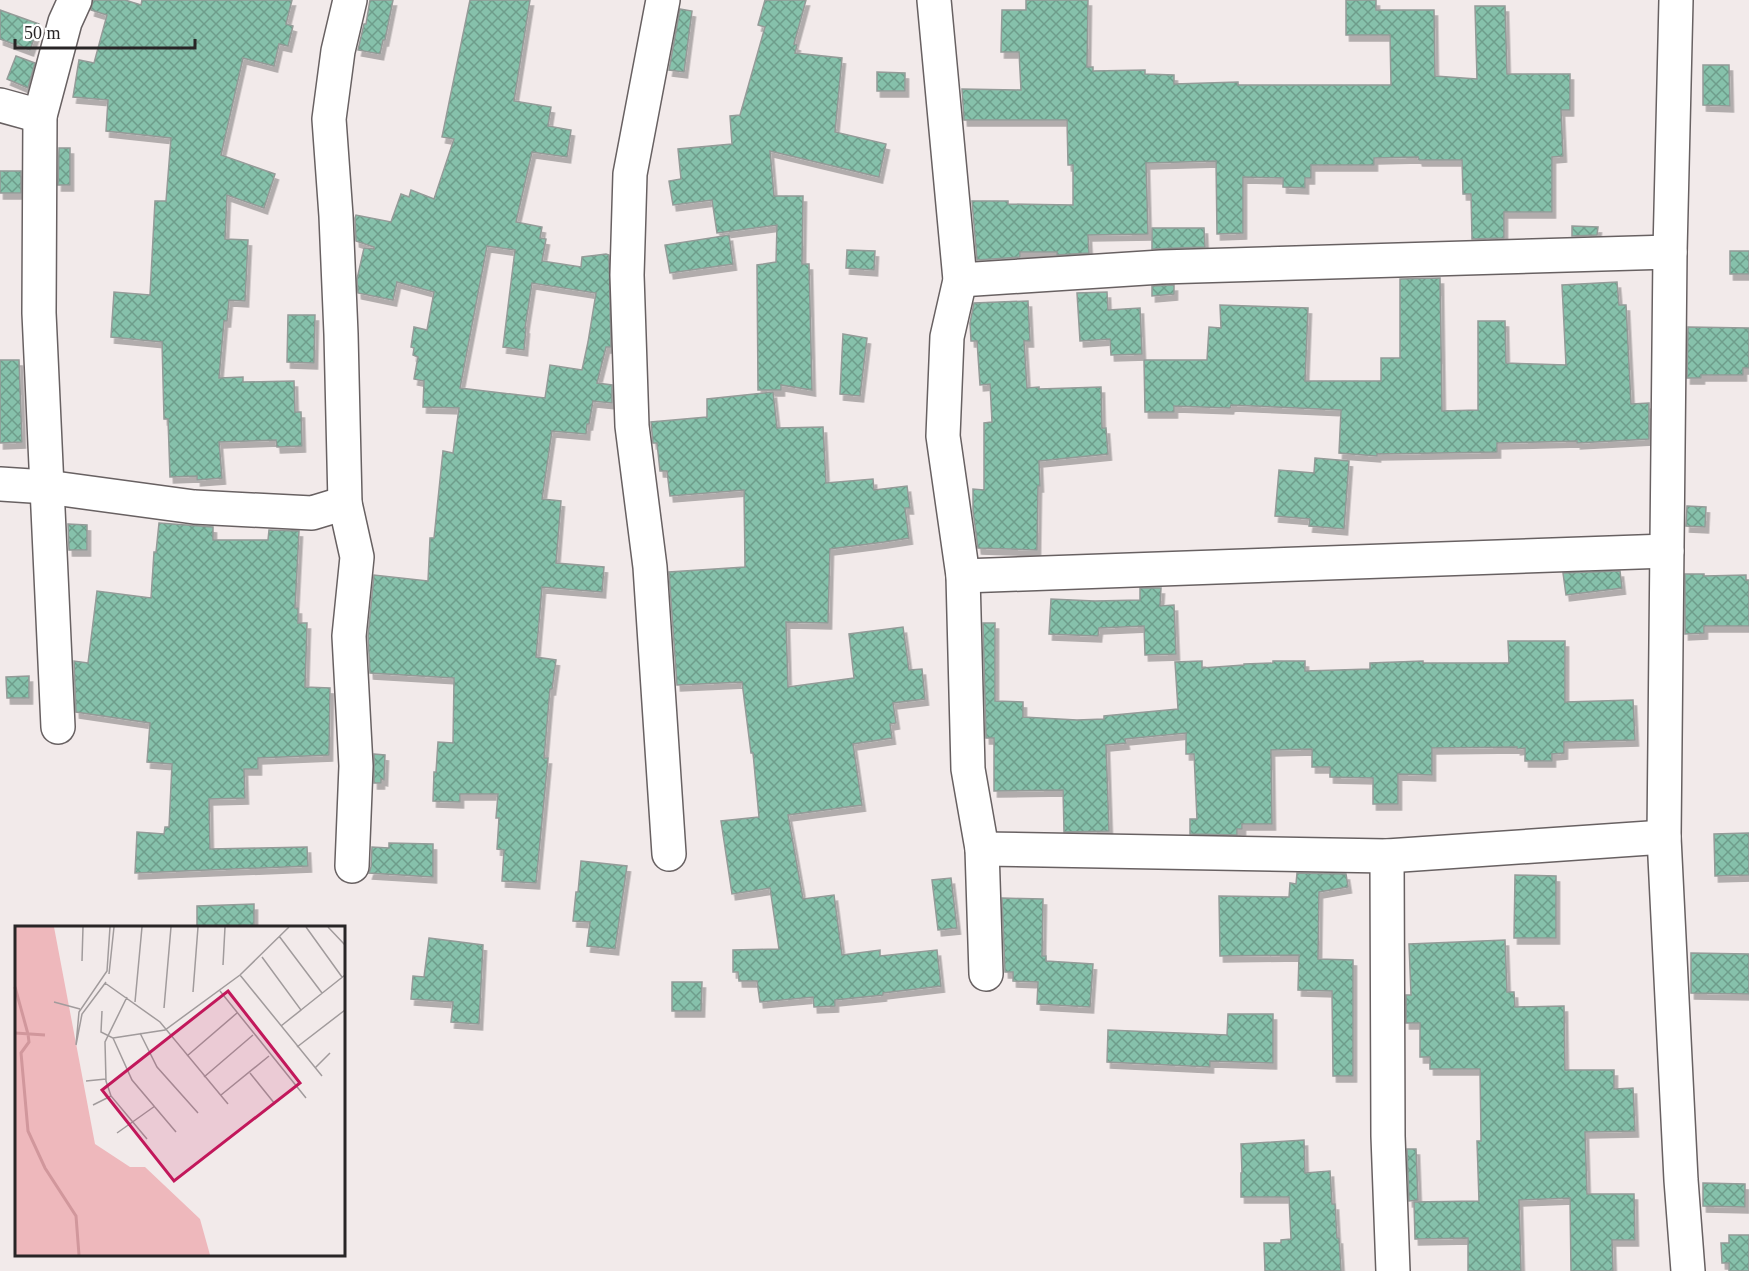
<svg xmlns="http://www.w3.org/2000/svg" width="1749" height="1271" viewBox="0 0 1749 1271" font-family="Georgia,serif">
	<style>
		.building { fill: url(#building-cross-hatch); stroke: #949b98; stroke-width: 1.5; fill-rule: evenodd; filter: url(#shadow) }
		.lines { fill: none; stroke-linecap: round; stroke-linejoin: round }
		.minor-casing { stroke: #686162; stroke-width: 36 }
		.minor { stroke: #fff; stroke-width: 33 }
		.inset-river { fill: none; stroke: #d1979c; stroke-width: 3 }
		.inset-road { fill: none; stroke: #a19b9c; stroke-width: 1.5 }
		.view { fill: #c2185b; fill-opacity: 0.15; stroke: #c2185b; stroke-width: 3 }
		.inset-edge { fill: none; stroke: #282526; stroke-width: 3 }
	</style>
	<defs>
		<pattern id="building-cross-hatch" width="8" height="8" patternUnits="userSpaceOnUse" patternTransform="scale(1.5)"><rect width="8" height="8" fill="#86c1ab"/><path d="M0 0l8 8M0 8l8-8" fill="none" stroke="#6e9d8b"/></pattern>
		<filter id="shadow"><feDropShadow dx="3.5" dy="6" stdDeviation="0" flood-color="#0004"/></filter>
	</defs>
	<rect width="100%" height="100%" fill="#f2eaea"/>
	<g class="building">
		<polygon points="93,0 125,0 141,5 142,0 292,0 286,24 293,26 288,46 279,44 274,66 243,58 221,155 275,174 264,208 227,195 225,239 248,240 245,301 229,300 227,321 224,321 219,378 243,377 243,382 294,381 295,412 301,412 302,446 277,447 276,440 219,442 222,478 197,480 197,476 170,477 168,419 164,419 162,342 111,337 114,292 150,295 155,201 166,201 171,138 106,131 108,100 73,97 79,60 94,63 107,15 91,10"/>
		<polygon points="370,0 393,0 385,40 383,40 380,54 358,50 364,24 366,24"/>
		<path d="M470,0H530L514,101L551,107L548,126L571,130L567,157L532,152L516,222L542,227L540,238L546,239L542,261L581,267L582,257L606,254L609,255L611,347H606L597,383L612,385V403L593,401L589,424H587L586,434L552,431L542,499L561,501L556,563L604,567L602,592L542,587L536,657L556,660L552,689H550L544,758H548L536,883L502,881L504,850L497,849L499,818H496L498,794H460V802L433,801L434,772H436L438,742L453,743L454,678L370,673L368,636L374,575L428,581L430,538H434L443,451L453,453L459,408L423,407L424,381L414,379L418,357L413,355L414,348L411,347L414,327L427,330L434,292L397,282L393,300L358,293L357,279L364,248L374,249V247L356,241L355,218L356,215L391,222L401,194L409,197L411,190L434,199L454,139L442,137ZM487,246L515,250L503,347L524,350L526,328H525L532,283L596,293L588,342L582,370L550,365L545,398L460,388Z"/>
		<polygon points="765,0 806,0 794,44 797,45 795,53 842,58 835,132 886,144 879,177 770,151 774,196 803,196 802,264 809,264 812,390 781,385 781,390 758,390 757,265 776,262 777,225 717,233 712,200 673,205 669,181 681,179 678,149 732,144 730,116 740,115 765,27 758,25"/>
		<polygon points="1026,0 1088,0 1087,67 1093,67 1093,71 1145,70 1145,74 1174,75 1174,84 1238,82 1238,85 1391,85 1390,35 1346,35 1346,0 1376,0 1376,10 1434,10 1435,76 1477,79 1475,6 1505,6 1507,74 1570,74 1570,110 1561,110 1563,156 1552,157 1552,212 1504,212 1504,238 1472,239 1471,194 1463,194 1462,160 1419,160 1418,157 1374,158 1374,165 1311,165 1311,178 1305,178 1305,188 1283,187 1283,178 1243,177 1243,233 1217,234 1216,161 1146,163 1148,234 1088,235 1089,253 1057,255 1057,252 1020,252 1020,257 977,260 972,201 1008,201 1008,204 1073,205 1073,165 1068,165 1067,120 964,120 962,89 1021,90 1019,52 1001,52 1002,10 1026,10"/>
		<polygon points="680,9 692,11 684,72 669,70"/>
		<polygon points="0,10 39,24 30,50 0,39"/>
		<polygon points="16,56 35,63 28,88 7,79"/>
		<polygon points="1703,65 1729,65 1730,106 1703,105"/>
		<polygon points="877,72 905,73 905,91 877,91"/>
		<polygon points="59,148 70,148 70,185 58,185"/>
		<rect x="0" y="171" width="21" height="22"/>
		<polygon points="1572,226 1598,227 1597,235 1572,236"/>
		<polygon points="1152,228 1204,228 1205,247 1152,249"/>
		<polygon points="729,235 733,264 670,273 665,245"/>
		<polygon points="847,250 875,251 874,270 846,268"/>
		<rect x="1730" y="251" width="19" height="23"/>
		<polygon points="1440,278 1442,411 1478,410 1478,321 1505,321 1506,363 1566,365 1562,285 1617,282 1619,305 1626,305 1631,404 1649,403 1649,439 1577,443 1577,441 1497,443 1497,452 1377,454 1377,456 1339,453 1341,410 1231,405 1230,408 1174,406 1174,412 1145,412 1144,360 1207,360 1209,327 1221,328 1220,305 1308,308 1305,381 1381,381 1381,358 1400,358 1400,279"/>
		<polygon points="1174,285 1174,294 1152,296 1152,286"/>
		<polygon points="1107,292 1108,310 1140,308 1142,354 1111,355 1110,339 1080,341 1077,293"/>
		<polygon points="1028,301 1030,341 1024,341 1027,388 1039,387 1039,389 1101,387 1102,428 1106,428 1108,454 1039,461 1040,486 1038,486 1037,550 978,548 973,511 973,489 984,490 984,423 992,422 990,384 980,385 977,341 971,341 970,323 974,303"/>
		<polygon points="288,315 315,315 314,363 287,362"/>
		<polygon points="1688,327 1749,328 1749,368 1743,368 1743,375 1701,375 1701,378 1687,378"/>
		<polygon points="843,334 867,338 860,396 840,394"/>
		<polygon points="0,360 19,360 22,442 0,443"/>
		<polygon points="773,392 777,428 823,427 826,483 873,479 874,490 907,486 910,508 905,508 909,538 884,542 830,549 828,623 786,622 788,687 854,678 849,634 903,627 909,670 922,669 925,699 893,703 896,723 890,724 892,738 853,744 862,805 788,815 803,899 834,895 842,955 880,950 880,956 937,950 941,986 883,993 883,995 835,1000 835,1006 814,1007 813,997 760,1002 757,981 739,981 738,972 733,972 733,950 779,949 770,888 732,894 721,821 759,817 753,753 751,753 742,682 677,685 669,572 745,567 744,490 670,496 667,471 660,471 657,443 653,443 651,422 707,417 707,399"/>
		<polygon points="1315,458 1349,461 1344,529 1309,526 1310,519 1275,516 1279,470 1314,473"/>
		<polygon points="1687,506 1706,507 1705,527 1686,526"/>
		<polygon points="159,523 213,527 213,540 268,540 269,530 299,531 295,608 298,608 298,623 307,623 305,687 330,688 329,755 258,758 258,769 244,769 245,798 209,799 210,849 307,847 308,866 135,873 137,832 164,834 165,827 169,827 172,764 147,762 150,723 76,712 74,661 88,663 97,591 151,598 154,552 156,552"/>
		<polygon points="68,524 87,525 87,550 69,550"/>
		<polygon points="1620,571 1622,588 1566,595 1563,573"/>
		<polygon points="1685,574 1704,574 1704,576 1746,575 1746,580 1749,580 1749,626 1704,626 1704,633 1685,634"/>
		<polygon points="1140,588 1161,588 1160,606 1174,605 1176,654 1145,655 1144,626 1099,628 1098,636 1049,634 1051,599 1095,601 1140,600"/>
		<polygon points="983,623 995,623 995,701 1023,702 1023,717 1077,720 1104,719 1104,716 1178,709 1175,662 1202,661 1202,668 1244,665 1244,664 1273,663 1273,661 1305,661 1305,671 1370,669 1370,663 1423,661 1423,663 1509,663 1508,641 1565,641 1565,702 1633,700 1635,740 1564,742 1564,753 1552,754 1552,761 1525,761 1525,748 1517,749 1517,747 1432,748 1432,775 1398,774 1398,804 1373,804 1373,778 1330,777 1330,767 1312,767 1312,749 1271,750 1272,824 1242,824 1242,829 1237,829 1237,835 1190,834 1190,819 1197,819 1194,754 1186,754 1186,733 1125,739 1126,743 1106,745 1109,831 1064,832 1063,790 994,791 994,738 986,738"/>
		<polygon points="29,676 29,698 7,698 6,677"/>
		<polygon points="374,754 385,755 384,780 381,779 381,783 374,783"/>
		<polygon points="1749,833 1749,875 1715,876 1714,834"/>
		<polygon points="389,843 433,844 433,877 369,873 371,867 372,847 389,848"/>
		<polygon points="581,861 627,866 615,949 587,946 590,922 573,921 576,892 578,892"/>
		<polygon points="1297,873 1346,874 1348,887 1319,892 1318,959 1353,960 1353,1076 1333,1076 1332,991 1298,990 1299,955 1220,956 1219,896 1289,897 1290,883 1296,884"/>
		<polygon points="1515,875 1556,876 1556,938 1514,938"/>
		<polygon points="951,878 957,928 938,930 932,880"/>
		<polygon points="1002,898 1043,899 1042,956 1046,956 1046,961 1093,964 1090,1007 1037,1004 1038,982 1013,981 1013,972 1005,972"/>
		<polygon points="254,904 254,926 243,925 243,927 197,927 197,906"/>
		<polygon points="429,938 483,945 479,1024 451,1022 453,1002 411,999 413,976 424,977"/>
		<polygon points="1505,940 1507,992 1514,992 1515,1007 1564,1006 1565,1070 1614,1070 1614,1089 1633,1088 1635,1131 1585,1132 1587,1194 1634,1194 1635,1240 1612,1240 1613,1271 1571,1271 1570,1198 1519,1200 1521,1271 1468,1271 1468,1238 1415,1239 1414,1202 1479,1201 1477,1141 1481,1141 1480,1069 1430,1069 1430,1057 1420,1057 1420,1023 1406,1023 1406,995 1411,995 1409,944"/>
		<polygon points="1691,953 1749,954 1749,994 1691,993"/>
		<polygon points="672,982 702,982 701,1011 672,1011"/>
		<polygon points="1228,1014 1273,1014 1273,1063 1210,1061 1210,1067 1107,1062 1108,1030 1227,1035"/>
		<polygon points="1304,1140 1305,1173 1330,1171 1332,1204 1335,1204 1337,1238 1339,1238 1341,1271 1265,1271 1264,1243 1281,1243 1281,1240 1291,1239 1289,1197 1241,1197 1241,1173 1242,1173 1241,1144"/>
		<polygon points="1407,1149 1416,1149 1418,1200 1409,1201"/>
		<polygon points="1703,1183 1745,1184 1745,1207 1703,1206"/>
		<polygon points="1729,1235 1749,1235 1749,1271 1729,1271 1729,1263 1722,1263 1721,1243 1729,1243"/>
	</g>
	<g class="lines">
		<g class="minor-casing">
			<g id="minor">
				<polyline points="350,0 338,51 329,119 336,216 341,334 345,503 357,557 349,636 356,766 352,866"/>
				<polyline points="663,0 630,174 627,275 632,426 650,567 669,854"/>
				<polyline points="934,0 960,280 947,337 943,436 963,576 968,769 982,849 986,974"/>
				<polyline points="1676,0 1670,252 1664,837 1681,1180 1688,1271"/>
				<polyline points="0,105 40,116"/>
				<polyline points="960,280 1161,267 1670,252"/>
				<polyline points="0,484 47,487 194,507 312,513 345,503"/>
				<polyline points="963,576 1667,551"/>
				<polyline points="58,727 39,313 40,116 65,22 75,0"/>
				<polyline points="982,849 1387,856 1664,837"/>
				<polyline points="1387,856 1388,1136 1393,1271"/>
			</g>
		</g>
		<use href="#minor" class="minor"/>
	</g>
	<g transform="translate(15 926)">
		<rect width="330" height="330" fill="#f2eaea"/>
		<path d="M0,1H39L80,218L115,241H130L185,293L195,329H0Z" fill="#eeb8bc"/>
		<path class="inset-river" d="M0,61L13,108L14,116L6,127L13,205L30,242L61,290L64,329M0,107L30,109"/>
		<path class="inset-road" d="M291,1L327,51M313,1L330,19M264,10L307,67M247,31L286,84L266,100M67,35L68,1M208,39L210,1M94,48L99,1M225,49L307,150M90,57L145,96L213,178M205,65L291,172M178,66L183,1M112,71L90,116L91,155L96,170L132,213M39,76L65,83M120,76L127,1M149,82L156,1M286,84L330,49M87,85L86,106L98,112L117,154L161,206M125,107L142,141L183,187M98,112L150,104L225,49L274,1M61,119L64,86L92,45L95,1M61,119L67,88L91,56M282,121L330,84M172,130L222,87M300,142L315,127M235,147L260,178M189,151L238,109M71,155L91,153M206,169L254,130M78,179L96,170M102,207L140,180"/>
		<path class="view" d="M213,65L285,157L159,255L87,164Z"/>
		<rect width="330" height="330" class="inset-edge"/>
	</g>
	<path d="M15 39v9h180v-9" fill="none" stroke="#282526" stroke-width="3"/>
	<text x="24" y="39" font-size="18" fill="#282526" stroke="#ffffff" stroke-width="4.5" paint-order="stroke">50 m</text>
</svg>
